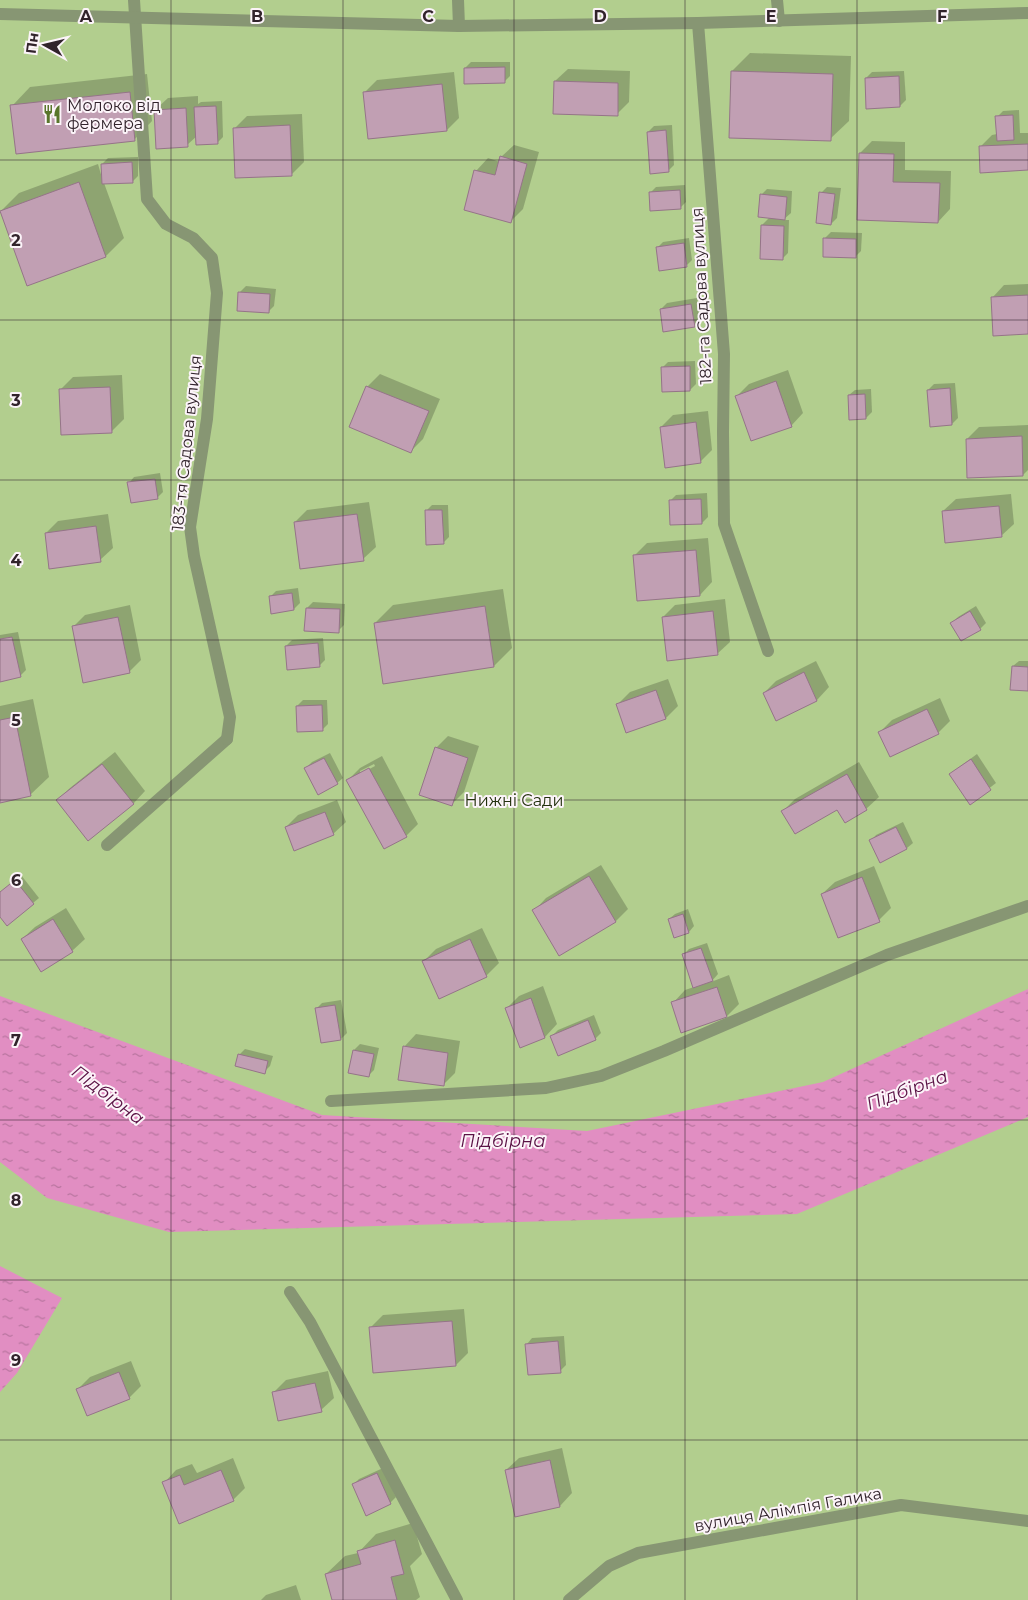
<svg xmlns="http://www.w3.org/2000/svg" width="1028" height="1600" viewBox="0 0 1028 1600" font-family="Montserrat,sans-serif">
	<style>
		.garden { fill: #b2ce8e }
		.water { fill: url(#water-ripples) }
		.shadow { fill: #0003; fill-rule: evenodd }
		.building { fill: #c19fb3; stroke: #957488 }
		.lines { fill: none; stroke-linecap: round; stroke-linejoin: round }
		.service { stroke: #879673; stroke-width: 12 }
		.minor { stroke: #879673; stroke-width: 12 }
		.tertiary { stroke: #879673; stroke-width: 12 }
		.grid { fill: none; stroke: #31232b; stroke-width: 1; stroke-opacity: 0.55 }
		.labels { text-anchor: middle; stroke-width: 4; stroke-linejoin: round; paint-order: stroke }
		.poi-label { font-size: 16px; fill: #31232b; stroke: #fcf4f9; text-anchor: start }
		.street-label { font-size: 16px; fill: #31232b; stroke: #fcf4f9 }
		.park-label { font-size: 16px; fill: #23310d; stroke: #fcf4f9 }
		.water-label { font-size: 18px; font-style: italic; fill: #5a1245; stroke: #fcf4f9 }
		.grid-label { font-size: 16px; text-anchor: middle; font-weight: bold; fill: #31232b; stroke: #fcf4f9; stroke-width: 4; stroke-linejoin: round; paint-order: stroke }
	</style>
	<defs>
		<pattern id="water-ripples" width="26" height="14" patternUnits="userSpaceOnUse" patternTransform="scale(1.25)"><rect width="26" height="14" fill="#e18ec2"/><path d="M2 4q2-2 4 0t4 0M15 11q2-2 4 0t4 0" fill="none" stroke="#b7749e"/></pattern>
	</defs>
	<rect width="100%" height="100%" fill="#fde0f1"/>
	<rect class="garden" x="0" y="0" width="1028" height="1600"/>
	<g class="water">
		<polygon points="1028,989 1028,1117 797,1214 169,1232 47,1198 0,1162 0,996 322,1115 587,1131 823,1082"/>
		<polygon points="0,1266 62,1298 17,1373 0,1392"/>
	</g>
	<g class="shadow">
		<polygon points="750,53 851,56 849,121 830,139 732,71"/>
		<polygon points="471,62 510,62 510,76 504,82 465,68"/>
		<polygon points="568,69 630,71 629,102 617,114 555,81"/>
		<polygon points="904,71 906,100 900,106 866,78 872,72"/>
		<polygon points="454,72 459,118 447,130 364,93 377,80"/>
		<polygon points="147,74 152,121 134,140 12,106 30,87"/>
		<polygon points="198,96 198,104 201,102 222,101 223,137 217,143 197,136 187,145 155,110 168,98"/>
		<polygon points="1019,110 1020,133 1028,133 1028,169 980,147 992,135 997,134 997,117 1003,111"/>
		<polygon points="302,114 304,162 291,175 235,128 247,116"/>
		<polygon points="672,125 674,165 668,171 648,132 654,126"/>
		<polygon points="872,141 905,142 905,170 951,171 950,209 938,222 860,153"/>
		<polygon points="514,145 539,152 523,209 511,221 476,171 488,158 500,162 501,157"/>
		<polygon points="138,157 138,176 132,182 104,183 124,238 106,256 27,284 1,211 19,193 98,164 102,178 102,164 108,158"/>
		<polygon points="685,185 686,202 680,208 650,193 656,187"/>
		<polygon points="827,187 841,188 837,218 831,224 821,193"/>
		<polygon points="767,189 792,191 791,213 783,220 789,220 788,253 782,259 762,225 770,217 761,195"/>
		<polygon points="831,232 862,233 861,251 855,257 825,238"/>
		<polygon points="689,238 692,260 686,266 657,248 663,242"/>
		<polygon points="1028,284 1028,333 992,298 1004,285"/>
		<polygon points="246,286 276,289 274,306 268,312 240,292"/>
		<polygon points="697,298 700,319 694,325 661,309 667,303"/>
		<polygon points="695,361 696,384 690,390 662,368 668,362"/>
		<polygon points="788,370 803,413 791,426 737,396 749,384"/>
		<polygon points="380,374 440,399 423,439 411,451 351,426 368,386"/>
		<polygon points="122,375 124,419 111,432 60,390 73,377"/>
		<polygon points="955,383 958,418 952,424 928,390 934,384"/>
		<polygon points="871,389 872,412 866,418 849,395 855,390"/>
		<polygon points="708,411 712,450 700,462 661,427 673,415"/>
		<polygon points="1028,425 1028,470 1023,475 967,439 979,427"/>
		<polygon points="160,473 163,492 157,498 129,483 134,477"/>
		<polygon points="707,493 708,517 702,523 671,524 670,501 676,495"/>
		<polygon points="1011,494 1014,524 1001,536 943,511 956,499"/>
		<polygon points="369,502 376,547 363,559 295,522 307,510"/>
		<polygon points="432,505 448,505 449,537 443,543 426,511"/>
		<polygon points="108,514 113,548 100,560 46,533 58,521"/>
		<polygon points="708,538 712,582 700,595 634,556 647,543"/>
		<polygon points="298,588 300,603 294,609 270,597 276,591"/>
		<polygon points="503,589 512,648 494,666 375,623 393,605"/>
		<polygon points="725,599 730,642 717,654 663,617 675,605"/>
		<polygon points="313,602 345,604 344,625 338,631 307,608"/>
		<polygon points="130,605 141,660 129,672 73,627 85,615"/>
		<polygon points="976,606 986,623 980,629 962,639 952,623 958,617"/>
		<polygon points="18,632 26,670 20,676 0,680 0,635"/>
		<polygon points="323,638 325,660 319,666 286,646 292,640"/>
		<polygon points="816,661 829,687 817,700 777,719 764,693 776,681"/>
		<polygon points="1019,661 1028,661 1028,690 1013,666"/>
		<polygon points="668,679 678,706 666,718 618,704 630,692"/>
		<polygon points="940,698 950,721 938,733 879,733 892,720"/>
		<polygon points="33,699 49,777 30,795 0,801 0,706"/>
		<polygon points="303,700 327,700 328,724 322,730 297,706"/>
		<polygon points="448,736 479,746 464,792 451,805 436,748"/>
		<polygon points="115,752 145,791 133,804 58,800 70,788"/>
		<polygon points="330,753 343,778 337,783 306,768 312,762"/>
		<polygon points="977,754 996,783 970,803 950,774"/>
		<path d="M382,756L418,824L406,836L348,780L360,768ZM374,764L375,766L360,774V771Z"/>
		<polygon points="859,762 879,797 866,809 838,808 783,811 795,799"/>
		<polygon points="337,800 346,822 333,834 286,827 298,815"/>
		<polygon points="903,822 913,843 907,848 871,841 876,835"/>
		<polygon points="601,865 628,909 616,921 534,911 546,898"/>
		<polygon points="874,866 891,908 879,920 822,894 835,882"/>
		<polygon points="21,875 39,898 33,903 0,915 0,893"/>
		<polygon points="66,908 85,939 72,951 22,939 35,927"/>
		<polygon points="688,909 694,926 689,932 669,919 675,914"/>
		<polygon points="482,928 499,963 486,976 440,997 424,961 436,949"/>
		<polygon points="707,943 718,974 711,982 729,975 739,1004 727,1016 673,1003 685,990 694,987 683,955 689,949"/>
		<polygon points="543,986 557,1024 545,1037 521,1046 507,1008 519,996"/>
		<polygon points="341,1000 347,1033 341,1039 316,1009 322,1003"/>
		<polygon points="594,1015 601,1033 595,1039 552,1036 558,1030"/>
		<polygon points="416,1034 460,1041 455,1073 443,1085 404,1047"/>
		<polygon points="360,1044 379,1048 374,1070 368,1076 354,1050"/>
		<polygon points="245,1049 273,1056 270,1066 264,1072 239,1055"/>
		<polygon points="464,1309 468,1353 456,1365 370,1328 383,1315"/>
		<polygon points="564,1336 566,1365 560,1371 527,1344 532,1338"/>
		<polygon points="131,1361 141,1386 129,1398 78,1389 90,1377"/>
		<polygon points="328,1371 334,1398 321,1410 273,1393 286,1380"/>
		<polygon points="562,1448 572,1493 560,1506 506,1470 519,1458"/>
		<polygon points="233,1458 245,1488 233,1500 164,1483 176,1470 192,1464 197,1473"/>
		<polygon points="383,1468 396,1497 390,1503 353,1485 359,1479"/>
		<polygon points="413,1523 422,1554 410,1566 420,1597 416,1600 334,1600 326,1574 345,1556 358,1553 376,1534"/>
		<polygon points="296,1585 301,1600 261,1600 266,1595"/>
	</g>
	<g class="building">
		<polygon points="505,67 505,83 464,84 464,68"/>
		<polygon points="731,71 833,74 831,141 729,138"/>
		<polygon points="899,76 900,107 866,109 865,78"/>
		<polygon points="554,81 618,83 618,116 553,114"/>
		<polygon points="442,84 447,131 368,139 363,92"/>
		<polygon points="130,92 135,141 16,154 10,105"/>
		<polygon points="216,106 218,144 196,145 194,107"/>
		<polygon points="186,108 188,147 156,149 154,110"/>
		<polygon points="1013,115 1014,140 997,141 995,116"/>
		<polygon points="290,125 292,176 235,178 233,128"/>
		<polygon points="666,130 669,172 650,174 647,132"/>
		<polygon points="1028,144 1028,170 980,173 979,146"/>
		<polygon points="859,153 894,154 893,182 940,183 938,223 857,220"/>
		<polygon points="500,156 527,164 511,223 464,210 474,170 495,175"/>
		<polygon points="132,162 133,183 102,184 101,164"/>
		<polygon points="79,182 106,257 27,286 0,211"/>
		<polygon points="680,190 681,209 650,211 649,192"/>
		<polygon points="819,192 835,194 831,225 816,223"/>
		<polygon points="760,194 787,197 785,220 758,217"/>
		<polygon points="761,225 784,226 783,260 760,259"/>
		<polygon points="823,238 856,239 856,258 823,257"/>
		<polygon points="684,243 687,267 659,271 656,247"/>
		<polygon points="238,292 270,294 269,313 237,311"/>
		<polygon points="1028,295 1028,334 993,336 991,297"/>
		<polygon points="691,304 695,327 663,332 660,309"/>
		<polygon points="690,366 690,391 662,392 661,367"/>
		<polygon points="776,381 792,427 751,441 735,396"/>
		<polygon points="366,386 429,411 411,453 349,427"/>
		<polygon points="110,387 112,433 61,435 59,389"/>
		<polygon points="950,388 952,425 930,427 927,390"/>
		<polygon points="865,394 866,419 849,420 848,395"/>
		<polygon points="696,422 701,463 665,468 660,427"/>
		<polygon points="1022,436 1023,476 967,478 966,439"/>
		<polygon points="155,479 158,499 131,503 127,482"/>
		<polygon points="701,499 702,524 670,525 669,500"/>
		<polygon points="999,506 1002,537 945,543 942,511"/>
		<polygon points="425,510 442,510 444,544 426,545"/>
		<polygon points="357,514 364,561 300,569 294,522"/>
		<polygon points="96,526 101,562 49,569 45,533"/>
		<polygon points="696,550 700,596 637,601 633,555"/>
		<polygon points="292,593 294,610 271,614 269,596"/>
		<polygon points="485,606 494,667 383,684 374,623"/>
		<polygon points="306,608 340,609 339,633 304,631"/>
		<polygon points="713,611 718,655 667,661 662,617"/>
		<polygon points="970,611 981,630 961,641 950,623"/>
		<polygon points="118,617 130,673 83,683 72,626"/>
		<polygon points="12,637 21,677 0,682 0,639"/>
		<polygon points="318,643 320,667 287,670 285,646"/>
		<polygon points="1012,666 1028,667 1028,691 1010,690"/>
		<polygon points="804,672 817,701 776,721 763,693"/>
		<polygon points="656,690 666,719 626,733 616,704"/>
		<polygon points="322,705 323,731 297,732 296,706"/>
		<polygon points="927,709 939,734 890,757 878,732"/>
		<polygon points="15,717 31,796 0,803 0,720"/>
		<polygon points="435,747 468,758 452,806 419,795"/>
		<polygon points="324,758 338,784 318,795 304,768"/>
		<polygon points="971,759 991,790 970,805 949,774"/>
		<polygon points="102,764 134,804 88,841 56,800"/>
		<polygon points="369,768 407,837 384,849 346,780"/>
		<polygon points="847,774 867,810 845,823 837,810 795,834 781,811"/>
		<polygon points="325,812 334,835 294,851 285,827"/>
		<polygon points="896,827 907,849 880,863 869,840"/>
		<polygon points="589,876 616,922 559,956 532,910"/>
		<polygon points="862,877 880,922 838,938 821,894"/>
		<polygon points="15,880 34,904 7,926 0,917 0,892"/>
		<polygon points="683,914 689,933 674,938 668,919"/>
		<polygon points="53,919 73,952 41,972 21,939"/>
		<polygon points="470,939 487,977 439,999 422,961"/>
		<polygon points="701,948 713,981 693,988 682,954"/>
		<polygon points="717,987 727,1017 681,1033 671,1002"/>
		<polygon points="531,998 545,1038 520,1048 505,1008"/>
		<polygon points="335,1005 341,1040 321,1043 315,1008"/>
		<polygon points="588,1020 596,1040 558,1056 550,1036"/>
		<polygon points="403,1046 448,1053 444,1086 398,1080"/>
		<polygon points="353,1050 374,1054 369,1077 348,1073"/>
		<polygon points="238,1054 268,1061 265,1074 235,1066"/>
		<polygon points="452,1321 456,1366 373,1373 369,1327"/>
		<polygon points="558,1341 561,1373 528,1375 525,1344"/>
		<polygon points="119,1372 130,1399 87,1416 76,1389"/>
		<polygon points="315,1383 322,1412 278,1421 272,1392"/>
		<polygon points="550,1460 560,1507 515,1517 505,1470"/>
		<polygon points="221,1470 234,1501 179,1524 162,1482 180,1475 184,1485"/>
		<polygon points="377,1473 391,1504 366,1516 352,1484"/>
		<polygon points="395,1540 404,1574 391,1577 397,1600 332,1600 325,1574 361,1564 357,1551"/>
	</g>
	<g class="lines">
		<polyline class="service" points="107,845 227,739"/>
		<g class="minor">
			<polyline points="134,0 147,199 166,224 193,238 212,258 217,293 207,419 190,527 194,556 230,717 227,739"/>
			<polyline points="458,0 459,26"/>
			<polyline points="777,0 779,21"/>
			<polyline points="698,23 724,354 723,432 724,524 768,651"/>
			<polyline points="331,1101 546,1088 601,1076 664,1051 887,955 1028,906"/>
			<polyline points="290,1292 310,1322 457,1600"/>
			<polyline points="569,1600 609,1566 638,1553 901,1505 1028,1521"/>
		</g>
		<polyline class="tertiary" points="0,14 459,26 698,23 1028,13"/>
	</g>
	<path class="grid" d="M171,0V1600M343,0V1600M514,0V1600M685,0V1600M857,0V1600M0,160H1028M0,320H1028M0,480H1028M0,640H1028M0,800H1028M0,960H1028M0,1120H1028M0,1280H1028M0,1440H1028"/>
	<defs>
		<g id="restaurant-bare" transform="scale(1.5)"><path d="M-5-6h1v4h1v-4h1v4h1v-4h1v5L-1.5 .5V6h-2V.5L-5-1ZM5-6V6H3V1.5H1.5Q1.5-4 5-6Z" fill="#59762b" stroke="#fcf4f9" stroke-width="2.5" paint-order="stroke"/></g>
	</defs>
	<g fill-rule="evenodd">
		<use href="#restaurant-bare" x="52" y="114"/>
	</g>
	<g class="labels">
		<g class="poi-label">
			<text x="67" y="111">Молоко від<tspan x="67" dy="18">фермера</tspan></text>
		</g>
		<g class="street-label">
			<text transform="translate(701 296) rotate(-93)" y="6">182-га Садова вулиця</text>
			<text transform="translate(186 443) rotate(-84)" y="6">183-тя Садова вулиця</text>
			<text transform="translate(788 1509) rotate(-10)" y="6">вулиця Алімпія Галика</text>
		</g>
		<g class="park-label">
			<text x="514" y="806">Нижні Сади</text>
		</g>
		<g class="water-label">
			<text transform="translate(907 1090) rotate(-20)" y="6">Підбірна</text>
			<text transform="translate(108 1095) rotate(37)" y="6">Підбірна</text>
			<text x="503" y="1147">Підбірна</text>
		</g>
	</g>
	<g class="grid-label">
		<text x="86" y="22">A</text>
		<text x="257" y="22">B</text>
		<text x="428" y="22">C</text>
		<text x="600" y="22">D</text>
		<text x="771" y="22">E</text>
		<text x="942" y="22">F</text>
		<text x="16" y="246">2</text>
		<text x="16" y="406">3</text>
		<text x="16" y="566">4</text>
		<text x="16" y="726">5</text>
		<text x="16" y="886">6</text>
		<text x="16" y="1046">7</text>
		<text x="16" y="1206">8</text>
		<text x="16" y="1366">9</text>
	</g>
	<g transform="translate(45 45) rotate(278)" stroke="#fcf4f9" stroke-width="4" paint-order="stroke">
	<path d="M0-4L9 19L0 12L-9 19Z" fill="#31232b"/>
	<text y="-8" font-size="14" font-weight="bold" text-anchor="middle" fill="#31232b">Пн</text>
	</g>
</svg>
